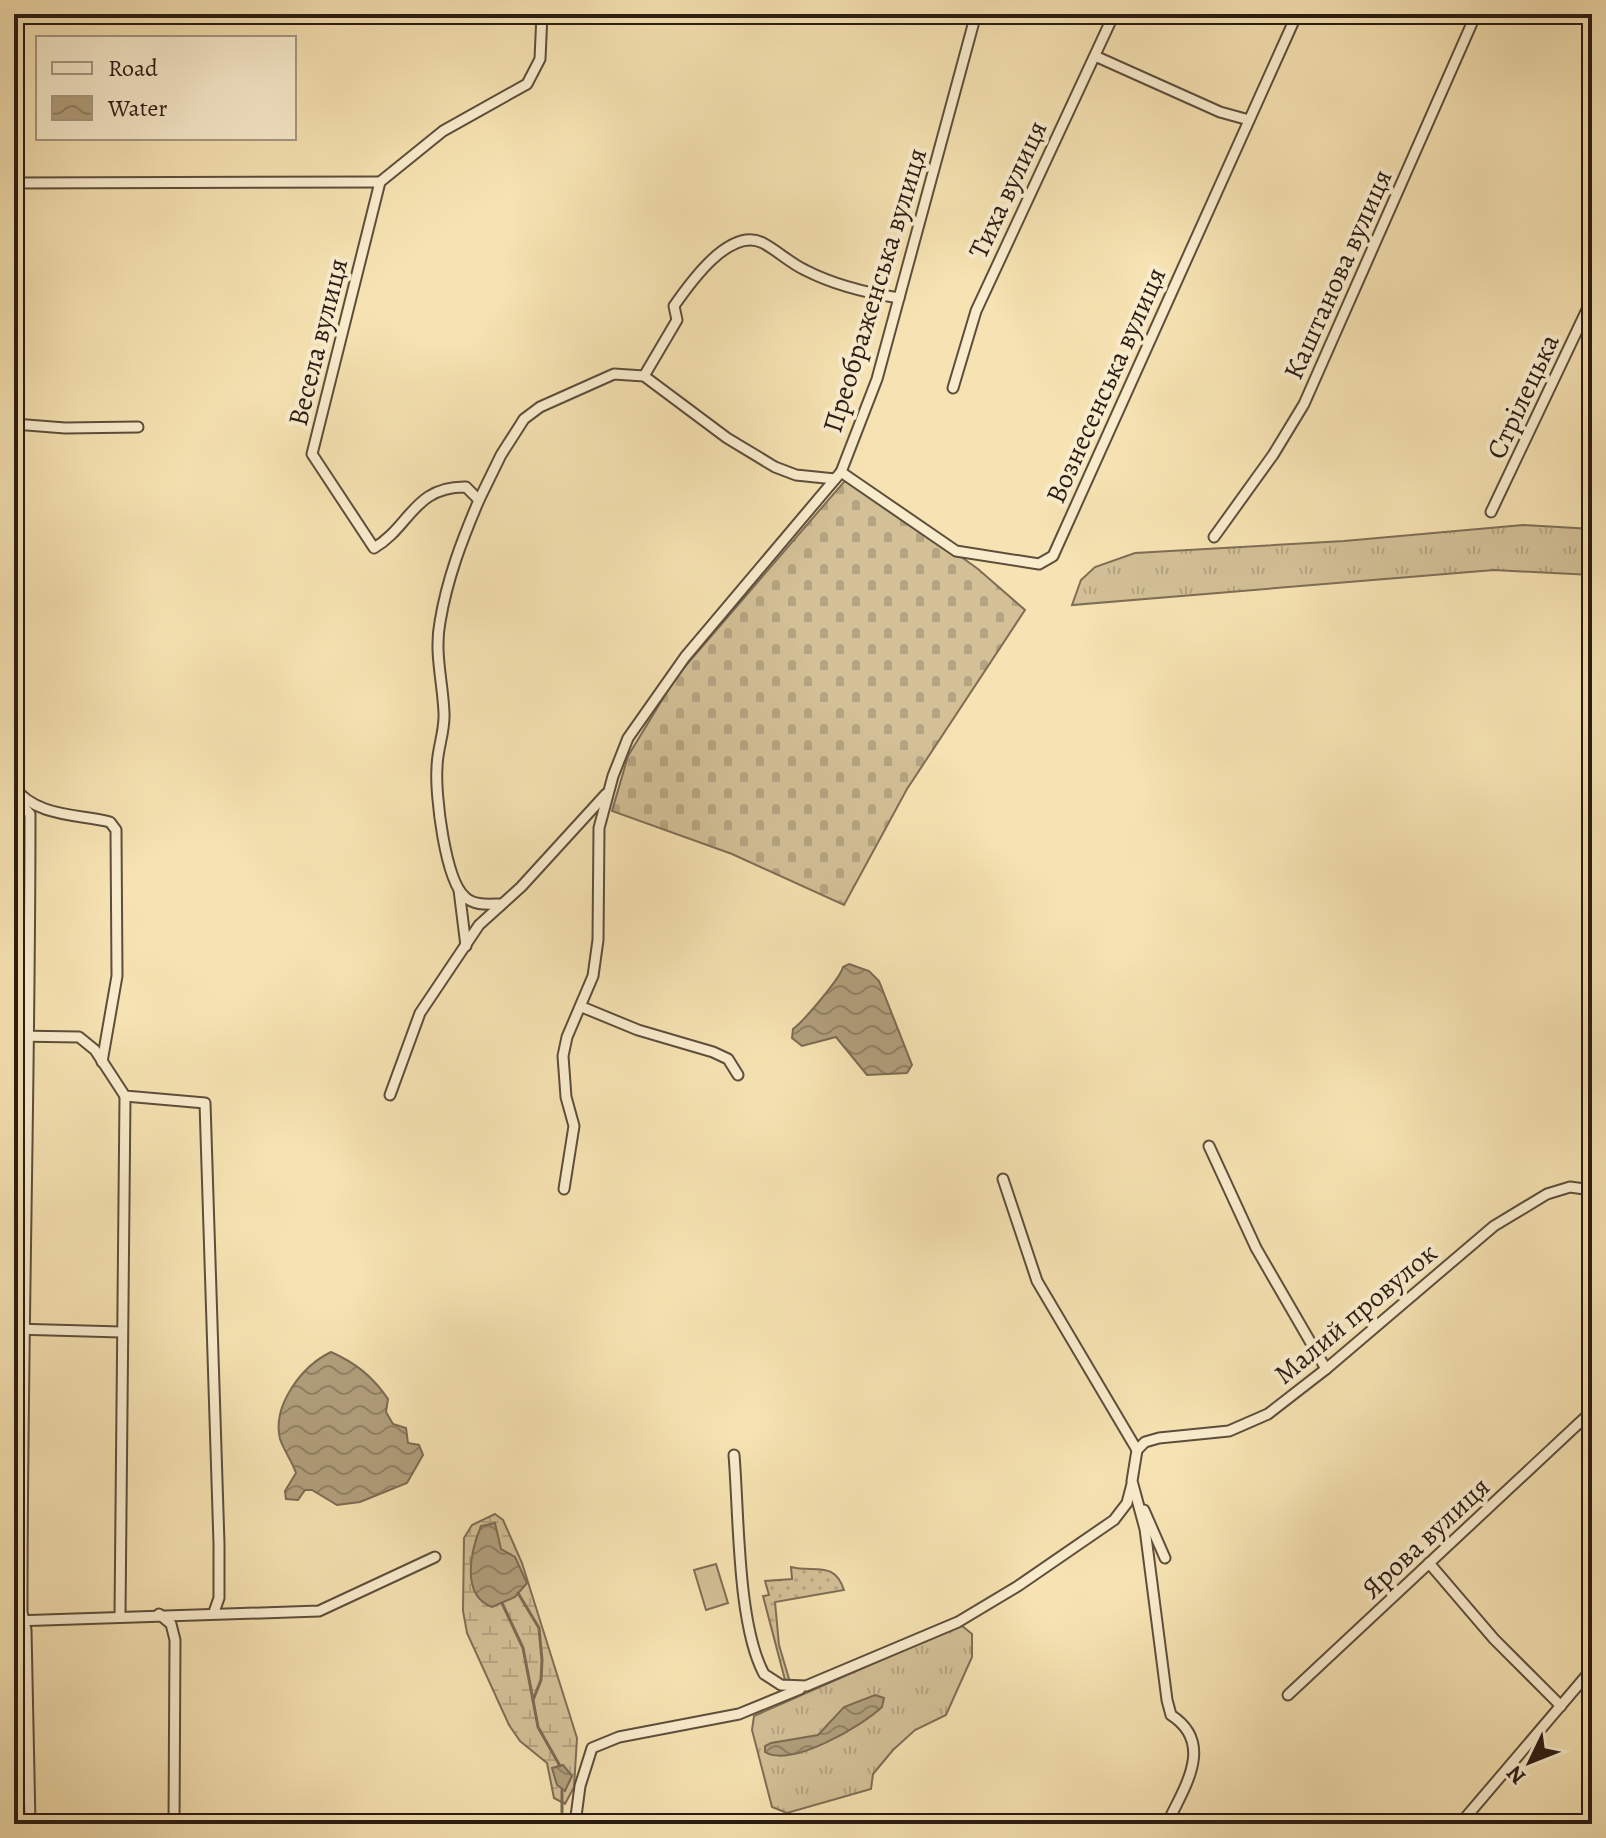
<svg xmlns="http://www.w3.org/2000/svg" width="1606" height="1838" viewBox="0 0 1606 1838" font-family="Alegreya,serif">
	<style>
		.grass { fill: url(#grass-tufts); stroke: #7e6e55; stroke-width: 2 }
		.wetland { fill: url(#wetland-marsh); stroke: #7e6e55; stroke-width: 2 }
		.cemetery { fill: url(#cemetery-stones); stroke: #7e6e55; stroke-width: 2 }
		.park { fill: url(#park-dots); stroke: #7e6e55; stroke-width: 2 }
		.pitch { fill: #d3c097; stroke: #7e6e55; stroke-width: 2 }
		.water { fill: url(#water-waves); stroke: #7b6b52; stroke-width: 2 }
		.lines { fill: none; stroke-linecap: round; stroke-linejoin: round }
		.stream { stroke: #7b6b52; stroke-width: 3 }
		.minor-casing { stroke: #5d4e3b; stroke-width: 13 }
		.minor { stroke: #f9eccd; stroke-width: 9 }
		.labels { text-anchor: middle; stroke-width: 8; stroke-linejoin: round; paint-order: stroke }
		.street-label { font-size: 28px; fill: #2a1c13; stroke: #f9eccd }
	</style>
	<defs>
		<pattern id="grass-tufts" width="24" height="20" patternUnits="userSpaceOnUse" patternTransform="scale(2)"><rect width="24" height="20" fill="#d3c097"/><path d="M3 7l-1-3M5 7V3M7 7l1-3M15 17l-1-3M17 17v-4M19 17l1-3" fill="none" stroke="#b5a481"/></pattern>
		<pattern id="wetland-marsh" width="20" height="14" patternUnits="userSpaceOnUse" patternTransform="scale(2)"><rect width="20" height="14" fill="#d3c097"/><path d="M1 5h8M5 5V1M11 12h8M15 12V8" fill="none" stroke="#b5a481"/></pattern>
		<pattern id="cemetery-stones" width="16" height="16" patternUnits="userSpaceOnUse" patternTransform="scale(2)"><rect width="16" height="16" fill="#d3c097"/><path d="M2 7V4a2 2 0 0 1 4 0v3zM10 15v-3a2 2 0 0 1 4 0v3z" fill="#b5a481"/></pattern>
		<pattern id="park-dots" width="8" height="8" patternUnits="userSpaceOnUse" patternTransform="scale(2)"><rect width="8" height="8" fill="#d3c097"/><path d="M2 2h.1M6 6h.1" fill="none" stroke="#b5a481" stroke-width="1.8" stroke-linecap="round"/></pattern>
		<pattern id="water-waves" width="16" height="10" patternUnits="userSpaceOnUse" patternTransform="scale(2)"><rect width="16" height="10" fill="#b19f7c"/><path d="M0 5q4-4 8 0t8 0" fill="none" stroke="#908164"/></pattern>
	</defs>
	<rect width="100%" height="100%" fill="#f6e2b2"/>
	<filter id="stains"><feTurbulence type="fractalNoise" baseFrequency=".0025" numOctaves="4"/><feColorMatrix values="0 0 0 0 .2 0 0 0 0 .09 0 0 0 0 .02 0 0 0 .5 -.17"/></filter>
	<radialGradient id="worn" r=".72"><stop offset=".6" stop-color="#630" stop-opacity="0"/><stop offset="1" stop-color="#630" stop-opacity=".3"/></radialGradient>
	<g class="grass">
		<polygon points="1523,525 1592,529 1592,575 1494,570 1072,605 1081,580 1095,567 1135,553 1344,541"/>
		<polygon points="961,1625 972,1634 972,1657 946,1715 915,1730 893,1750 873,1774 871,1789 787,1813 772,1807 752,1730 754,1716"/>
	</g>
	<polygon class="wetland" points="495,1514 503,1520 522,1563 577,1738 574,1787 565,1804 554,1798 547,1763 520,1741 509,1725 467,1633 463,1611 464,1538 472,1525"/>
	<polygon class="cemetery" points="849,476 978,569 1025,610 907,789 844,905 732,854 612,811 628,756 676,677"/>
	<path class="park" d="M791,1567C814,1573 834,1560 844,1590L775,1602L779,1645L790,1682L785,1680L763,1596L769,1595L765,1581L792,1579Z"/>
	<polygon class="pitch" points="716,1564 728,1603 706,1610 694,1570"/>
	<g class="water">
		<path d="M849,964L869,971L879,981L912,1065L907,1073L867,1075L836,1037L802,1046L792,1038L793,1029C804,1021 841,977 843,967Z"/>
		<path d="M331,1352C356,1363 373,1377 388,1399L386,1412L393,1424L406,1428L408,1443L419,1445L423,1455L407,1483L360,1502L337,1505L312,1490H305L298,1500L286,1499L285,1491L296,1473C292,1461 284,1451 280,1439C272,1405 302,1366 331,1352Z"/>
		<path d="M495,1523L501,1549L515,1557L527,1583L515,1597L492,1607C460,1595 471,1550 481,1526Z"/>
		<path d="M875,1695L884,1698L882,1707C862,1726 791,1768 765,1752V1746L771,1743L818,1735L844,1707Z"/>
		<polygon points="563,1765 572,1776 565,1791 557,1785 552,1768"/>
	</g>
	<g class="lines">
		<g class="stream">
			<polyline points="518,1593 539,1628 542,1660 541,1680 533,1700 535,1711 538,1727 560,1766"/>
			<polyline points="502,1603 523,1648 533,1700"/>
			<polyline points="562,1824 562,1790"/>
		</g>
		<g class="minor-casing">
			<g id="minor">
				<polyline points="1095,56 1220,112 1249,120"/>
				<polyline points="14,183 380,182"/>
				<path d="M644,376L677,320L674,306C690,283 730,226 763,243C778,251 790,263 805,270C834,285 867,293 899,298"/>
				<polyline points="953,388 976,311 1114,14"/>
				<polyline points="14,424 65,428 138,427"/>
				<polyline points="841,472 956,551 1039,564 1053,556 1297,14"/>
				<polyline points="479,500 501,455 524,419 540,407 614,374 644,376 727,438 775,467 796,475 835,479"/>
				<polyline points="1491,512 1592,299"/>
				<polyline points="1214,537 1273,455 1304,404 1476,14"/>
				<path d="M14,787C36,817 78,814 110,822L116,830L117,976L102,1062"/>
				<path d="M14,797L30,814C30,1080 22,1346 22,1612L26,1630L30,1824"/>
				<polyline points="459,890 466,946"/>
				<path d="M500,904C488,904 475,906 465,897C445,880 435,794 437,768C437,749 445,732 444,713C443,683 434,653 440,622C447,579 462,540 479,500L466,487C414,486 410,527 374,548L312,454L380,182L443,131L527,84L540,59L542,14"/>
				<polyline points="582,1007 638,1030 713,1052 728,1059 738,1075"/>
				<polyline points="14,1036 79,1037 95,1050 125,1096 205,1103 219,1544 219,1598 214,1612"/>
				<polyline points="390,1095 420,1013 479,925 521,887 606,794"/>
				<polyline points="1209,1146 1256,1248 1326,1369"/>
				<path d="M1003,1179L1037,1281L1137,1450L1132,1481L1145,1529L1167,1700L1171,1715C1216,1744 1183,1789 1167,1824"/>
				<polyline points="564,1189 574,1126 566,1097 563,1056 567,1037 593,976 598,940 599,828 613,776 628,738 685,657 841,472 877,379 976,14"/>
				<polyline points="14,1329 121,1332"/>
				<polyline points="1137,1450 1145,1442 1159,1438 1229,1431 1268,1414 1326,1369 1494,1226 1547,1194 1570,1187 1592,1190"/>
				<path d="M734,1455C739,1513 737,1624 764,1674L781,1685L806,1686L958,1622L1018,1586L1114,1520L1127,1503L1132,1484"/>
				<polyline points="1144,1510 1165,1558"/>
				<polyline points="1429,1563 1494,1639 1561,1706"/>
				<polyline points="159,1614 171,1624 175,1640 174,1824"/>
				<polyline points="120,1615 125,1096"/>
				<polyline points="14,1621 319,1611 435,1557"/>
				<polyline points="1288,1695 1592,1411"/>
				<polyline points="575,1824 580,1786 592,1748 619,1737 739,1714 800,1689"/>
				<polyline points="1460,1824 1592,1669"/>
			</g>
		</g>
		<use href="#minor" class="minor"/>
	</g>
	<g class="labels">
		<g class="street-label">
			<text transform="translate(1007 189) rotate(-65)" y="10">Тиха вулиця</text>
			<text transform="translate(1337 274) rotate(-66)" y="10">Каштанова вулиця</text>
			<text transform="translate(874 290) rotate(-73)" y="10">Преображенська вулиця</text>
			<text transform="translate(317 342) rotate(-76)" y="10">Весела вулиця</text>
			<text transform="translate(1105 385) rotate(-66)" y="10">Вознесенська вулиця</text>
			<text transform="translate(1522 396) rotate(-65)" y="10">Стрілецька</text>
			<text transform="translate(1355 1313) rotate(-40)" y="10">Малий провулок</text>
			<text transform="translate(1425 1537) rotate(-43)" y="10">Ярова вулиця</text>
		</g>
	</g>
	<rect width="1606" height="1838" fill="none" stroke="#f6e2b2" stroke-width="48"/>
	<rect x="16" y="16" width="1574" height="1806" fill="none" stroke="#2a1c13" stroke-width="4"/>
	<rect x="24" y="24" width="1558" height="1790" fill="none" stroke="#2a1c13" stroke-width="2"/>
	<rect x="36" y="36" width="260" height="104" fill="#f9eccd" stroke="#a69983" stroke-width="2"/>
	<rect x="52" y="62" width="40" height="12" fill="#f9eccd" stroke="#a69983" stroke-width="2"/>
	<text x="108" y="76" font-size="24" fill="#2a1c13">Road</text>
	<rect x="52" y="96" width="40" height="24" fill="url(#water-waves)" stroke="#a69983" stroke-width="2"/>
	<text x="108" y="116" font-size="24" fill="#2a1c13">Water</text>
	<g transform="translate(1530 1762) rotate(227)" stroke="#f9eccd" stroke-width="6" paint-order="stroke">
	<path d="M0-6L14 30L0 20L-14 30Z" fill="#2a1c13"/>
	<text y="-12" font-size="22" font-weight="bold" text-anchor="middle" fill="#2a1c13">N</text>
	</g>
	<rect width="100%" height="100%" filter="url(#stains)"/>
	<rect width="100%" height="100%" fill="url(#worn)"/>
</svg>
